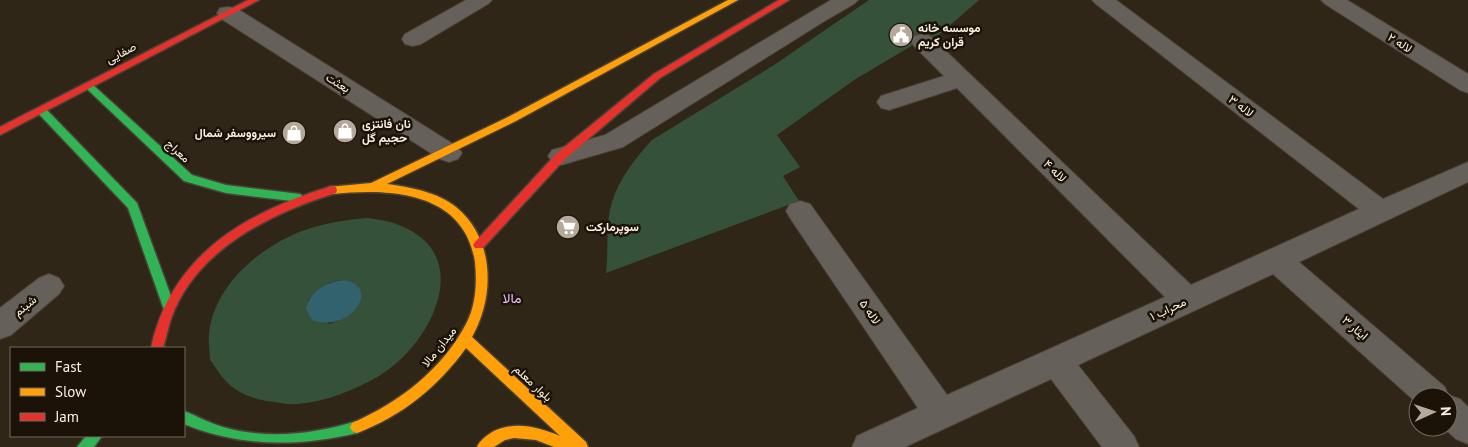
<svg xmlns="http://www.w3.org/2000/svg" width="1468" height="447" viewBox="0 0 1468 447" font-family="'PT Sans',Vazirmatn,sans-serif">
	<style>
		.green { fill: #35513a; fill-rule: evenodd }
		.water { fill: #32626d }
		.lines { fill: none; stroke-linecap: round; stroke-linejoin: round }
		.street-casing { stroke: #4b4136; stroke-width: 2 }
		.fast-casing { stroke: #4b4136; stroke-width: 3 }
		.slow-casing { stroke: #4b4136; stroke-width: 3 }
		.jam-casing { stroke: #4b4136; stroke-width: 3 }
		.street { fill: #66605a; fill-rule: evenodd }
		.fast { fill: #30b455; fill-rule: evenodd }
		.slow { fill: #ff9f0a; fill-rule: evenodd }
		.jam { fill: #e5322d; fill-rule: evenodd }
		.labels { text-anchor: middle; stroke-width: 5; stroke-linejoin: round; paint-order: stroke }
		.poi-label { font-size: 12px; font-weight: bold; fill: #fbefe0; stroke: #1b1308; text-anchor: start }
		.street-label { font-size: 12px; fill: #fbefe0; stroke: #1b1308 }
		.neighbourhood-label { font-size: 14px; fill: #e9bdfe; stroke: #1b1308 }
	</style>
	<rect width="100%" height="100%" fill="#302618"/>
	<g class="green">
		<path d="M869,0H979L940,34L913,45L854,80L777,135L800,167L783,176L799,201L606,273C609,250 605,225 612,202C619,179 636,157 652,140L774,65Z"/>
		<path d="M369,218C379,220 390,221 399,225C477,255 431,345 379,376C354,390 326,402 297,404C290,405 282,403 275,402C253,400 232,392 220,374C217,370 214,365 211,361C209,357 210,351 209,346C206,306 236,269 269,248C301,227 332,221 369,218ZM344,280L360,290C364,309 344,320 329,324L308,301C317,287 328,281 344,280Z"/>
	</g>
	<path class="water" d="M344,280C383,287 349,334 312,320L306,309C310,290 326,282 344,280Z"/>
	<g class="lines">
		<g class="street-casing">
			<g id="street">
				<polygon points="466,0 492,0 488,4 421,44 413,46 405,44 402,39 405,34"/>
				<polygon points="831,0 858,0 854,4 823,22 623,147 561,165 552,162 548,156 552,150 605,135"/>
				<polygon points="1092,0 1116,0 1383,199 1468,162 1468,182 1299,262 1445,387 1448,395 1460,399 1468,407 1468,444 1456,439 1443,427 1448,427 1448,397 1418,397 1418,404 1273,274 1078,365 1134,436 1139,447 1102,447 1051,379 905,447 852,447 857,436 918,408 790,218 786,211 790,204 800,201 810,204 947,395 1165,297 957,88 889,110 881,108 877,102 881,96 944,76 914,46 911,41 914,36 922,34 930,36 1191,285 1359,209 1096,4"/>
				<polygon points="1321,0 1347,0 1468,74 1468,93 1460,90 1325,4"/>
				<polygon points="228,7 236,8 458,147 462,153 458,159 449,162 440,159 220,18 217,13 220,8"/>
				<polygon points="49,274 59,278 64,286 59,294 11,335 0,339 0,308 39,278"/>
			</g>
		</g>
		<g class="fast-casing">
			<g id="fast">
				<polygon points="89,83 92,84 192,175 226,185 300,194 305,198 300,202 226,193 184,181 86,88 84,86 86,84"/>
				<polygon points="41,107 45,108 137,203 175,307 173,311 169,312 165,311 163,307 128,208 37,112 36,110"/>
				<path d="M184,411C197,416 209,423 223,427C268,440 314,434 357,421L362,423L364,427L362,431L357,433C299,447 239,447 184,424Z"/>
				<polygon points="86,436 102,436 94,447 77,447"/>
			</g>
		</g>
		<g class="slow-casing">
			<path id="slow" d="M728,0H738L516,121L387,184C410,187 437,192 456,207C495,239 495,296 472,337L586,442L588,447H554L536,440L514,438L505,440L494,447H477C480,440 487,435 494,431C516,421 538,427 560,436L466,348C438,387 402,416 357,433L352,431L350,427L352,423C400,402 443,369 467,322C476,304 477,282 475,262C464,191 390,188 332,194L328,193L327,190L328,187L371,183L508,117Z"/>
		</g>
		<g class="jam-casing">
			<g id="jam">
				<polygon points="248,0 259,0 0,135 0,127"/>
				<polygon points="779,0 789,0 660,78 565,159 483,248 475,248 473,245 475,242 557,153 654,74"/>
				<path d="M332,186L336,187L337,190L336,193C271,213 195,250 171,319C168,328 166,338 163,348H151C171,255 246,212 332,186Z"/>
			</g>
		</g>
		<use href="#street" class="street"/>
		<use href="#fast" class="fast"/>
		<use href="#slow" class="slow"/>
		<use href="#jam" class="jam"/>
	</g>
	<defs>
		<g id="civic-disc" transform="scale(1.25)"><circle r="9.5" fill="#b4a99a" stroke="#1b1308"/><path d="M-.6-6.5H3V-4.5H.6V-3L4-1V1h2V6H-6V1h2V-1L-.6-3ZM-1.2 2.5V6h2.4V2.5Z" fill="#fff"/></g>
		<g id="shop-disc" transform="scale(1.25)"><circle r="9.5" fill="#b4a99a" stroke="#1b1308"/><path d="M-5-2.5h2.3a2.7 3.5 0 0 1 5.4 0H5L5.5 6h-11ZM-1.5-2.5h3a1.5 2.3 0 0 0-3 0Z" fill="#fff"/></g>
		<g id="supermarket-disc" transform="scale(1.25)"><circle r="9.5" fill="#b4a99a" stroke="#1b1308"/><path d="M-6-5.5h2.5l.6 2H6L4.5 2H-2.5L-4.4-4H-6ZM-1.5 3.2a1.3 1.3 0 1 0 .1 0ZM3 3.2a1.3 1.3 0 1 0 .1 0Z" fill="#fff"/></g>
	</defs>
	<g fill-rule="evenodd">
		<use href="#civic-disc" x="901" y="35"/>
		<use href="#shop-disc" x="345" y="131"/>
		<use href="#shop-disc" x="294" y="133"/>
		<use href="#supermarket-disc" x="568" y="227"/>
	</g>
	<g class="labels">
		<g class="poi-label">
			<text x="918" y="32">موسسه خانه<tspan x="918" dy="14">قران کریم</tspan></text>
			<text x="362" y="128">نان فانتزی<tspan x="362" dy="14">حجیم گل</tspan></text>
			<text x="276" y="137" text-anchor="end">سیرووسفر شمال</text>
			<text x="586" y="231">سوپرمارکت</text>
		</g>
		<g class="street-label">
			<text transform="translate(1400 43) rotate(32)" y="4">لاله ۲</text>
			<text transform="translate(121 53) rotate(-28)" y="4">صفایی</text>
			<text transform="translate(338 83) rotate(32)" y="4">بعثت</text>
			<text transform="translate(1241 106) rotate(37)" y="4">لاله ۳</text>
			<text transform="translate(178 151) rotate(43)" y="4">معراج</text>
			<text transform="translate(1055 171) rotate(44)" y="4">لاله ۴</text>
			<text transform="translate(25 306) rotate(-39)" y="4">شبنم</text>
			<text transform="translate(1168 309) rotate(-25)" y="4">محراب ۱</text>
			<text transform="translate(870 312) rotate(55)" y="4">لاله ۵</text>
			<text transform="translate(1355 328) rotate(41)" y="4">ایثار ۳</text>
			<text transform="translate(439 347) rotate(-51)" y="4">میدان مالا</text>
			<text transform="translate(533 383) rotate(43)" y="4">بلوار معلم</text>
		</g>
		<g class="neighbourhood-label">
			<text x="512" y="303">مالا</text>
		</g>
	</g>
	<rect x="10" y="347" width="175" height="90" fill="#1b1308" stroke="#756b5e"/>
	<rect x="20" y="363" width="25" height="8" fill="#30b455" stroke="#756b5e"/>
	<text x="55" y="372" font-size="15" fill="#fbefe0">Fast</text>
	<rect x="20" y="388" width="25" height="8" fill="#ff9f0a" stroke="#756b5e"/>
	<text x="55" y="397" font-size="15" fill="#fbefe0">Slow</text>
	<rect x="20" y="413" width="25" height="8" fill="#e5322d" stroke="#756b5e"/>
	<text x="55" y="422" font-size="15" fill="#fbefe0">Jam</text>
	<g transform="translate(1433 412) rotate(87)"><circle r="24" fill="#1b1308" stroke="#756b5e"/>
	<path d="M0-4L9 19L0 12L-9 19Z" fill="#b4a99a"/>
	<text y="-8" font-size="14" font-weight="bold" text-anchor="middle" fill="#fbefe0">N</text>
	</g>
</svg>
